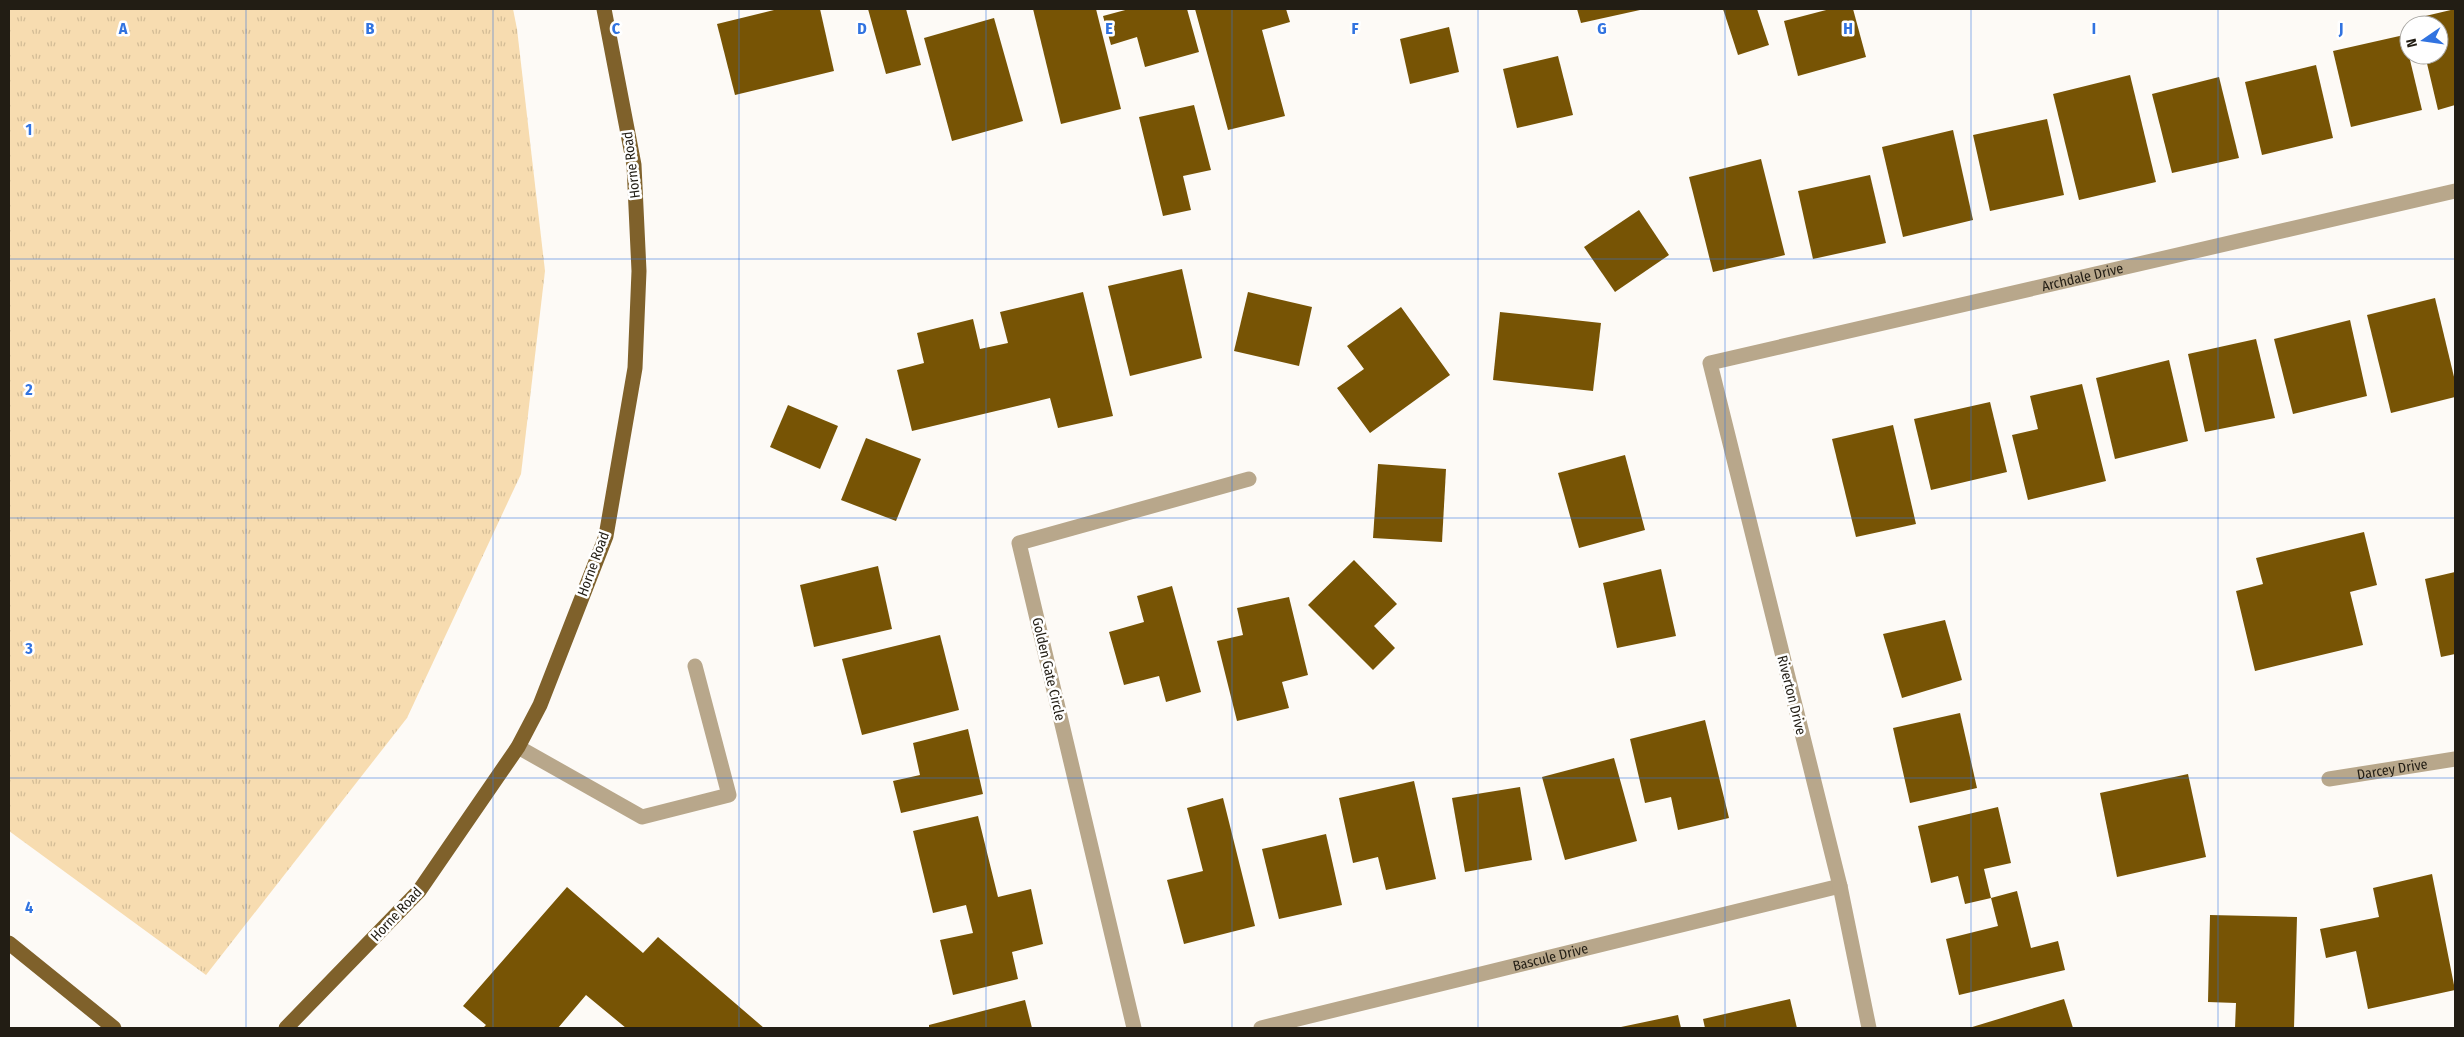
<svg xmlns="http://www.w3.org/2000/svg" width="2464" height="1037" viewBox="0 0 2464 1037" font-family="'Fira Sans Condensed',sans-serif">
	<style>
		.grass { fill: url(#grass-tufts) }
		.building { fill: #775405 }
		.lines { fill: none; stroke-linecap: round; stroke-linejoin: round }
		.minor { stroke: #b8a78b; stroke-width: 15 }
		.major { stroke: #7f612b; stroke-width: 15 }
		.grid { fill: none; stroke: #3173e0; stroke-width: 1; stroke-opacity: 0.55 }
		.labels { text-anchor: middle; stroke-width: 5; stroke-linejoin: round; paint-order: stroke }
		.street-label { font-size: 14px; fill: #221d14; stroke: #fff }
		.grid-label { font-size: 16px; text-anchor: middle; font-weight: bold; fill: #3173e0; stroke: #fff; stroke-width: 5; stroke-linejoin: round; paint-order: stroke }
	</style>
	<defs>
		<pattern id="grass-tufts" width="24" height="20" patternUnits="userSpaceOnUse" patternTransform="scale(1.25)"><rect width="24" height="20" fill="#f7dcb0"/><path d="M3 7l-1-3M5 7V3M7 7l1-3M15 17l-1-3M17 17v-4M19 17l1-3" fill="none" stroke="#d3bc96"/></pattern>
	</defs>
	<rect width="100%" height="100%" fill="#fdfaf6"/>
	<polygon class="grass" points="9,9 513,9 517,29 545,271 521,474 407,718 206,975 9,831"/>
	<g class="building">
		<polygon points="778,9 820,9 834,71 735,95 717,24"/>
		<polygon points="868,9 906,9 921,65 886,74"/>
		<polygon points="1033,9 1096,9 1121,109 1061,124"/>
		<polygon points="1129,9 1187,9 1199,52 1145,67 1137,37 1111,45 1103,16"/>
		<polygon points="1195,9 1286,9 1290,22 1262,30 1285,116 1228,130"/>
		<polygon points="1577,9 1640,9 1640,10 1581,23"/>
		<polygon points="1723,9 1757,9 1769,45 1738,55"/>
		<polygon points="1830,9 1853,9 1866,57 1798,76 1784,21"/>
		<polygon points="2455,9 2455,105 2438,110 2425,55 2439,55 2439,25 2418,25 2417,18"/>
		<polygon points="994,18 1023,121 952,141 924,38"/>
		<polygon points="1449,27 1459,72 1410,84 1400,39"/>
		<polygon points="2404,35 2422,110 2351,127 2333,51"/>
		<polygon points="1558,56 1573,115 1517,128 1503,69"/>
		<polygon points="2316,65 2333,138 2262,155 2245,82"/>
		<polygon points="2130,75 2156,182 2079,200 2053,94"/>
		<polygon points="2219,77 2239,158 2172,173 2152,94"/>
		<polygon points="1194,105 1211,170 1183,176 1191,210 1163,216 1139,117"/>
		<polygon points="2047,119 2064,195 1990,211 1973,135"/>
		<polygon points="1953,130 1973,220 1903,237 1882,147"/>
		<polygon points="1761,159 1785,255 1713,272 1689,177"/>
		<polygon points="1870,175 1886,243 1813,259 1798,191"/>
		<polygon points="1639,210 1669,255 1615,292 1584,247"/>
		<polygon points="1182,269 1202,358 1130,376 1108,286"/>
		<polygon points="1083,292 1113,416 1058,428 1050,398 912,431 897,370 924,363 917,333 973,319 980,349 1008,343 1000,312"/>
		<polygon points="1248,292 1312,307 1299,366 1234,351"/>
		<polygon points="2435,298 2455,381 2455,397 2391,413 2367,315"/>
		<polygon points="1401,307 1450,375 1370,433 1337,388 1364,369 1347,346"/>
		<polygon points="1500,312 1601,323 1593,391 1493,380"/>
		<polygon points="2350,320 2367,396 2293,414 2274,339"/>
		<polygon points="2256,339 2275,418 2205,432 2188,354"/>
		<polygon points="2169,360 2188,441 2115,459 2096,378"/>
		<polygon points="2082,384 2106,481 2028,500 2012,435 2038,429 2030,396"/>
		<polygon points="1990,402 2007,472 1931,490 1914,419"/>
		<polygon points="788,405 838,426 820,469 770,447"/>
		<polygon points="1893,425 1916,524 1856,537 1832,439"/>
		<polygon points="866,438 921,459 896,521 841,500"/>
		<polygon points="1625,455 1645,530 1579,548 1558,473"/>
		<polygon points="1378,464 1446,469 1442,542 1373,538"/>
		<polygon points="2364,532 2377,585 2350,592 2363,645 2255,671 2236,591 2263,584 2256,558"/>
		<polygon points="1354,560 1397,604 1374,626 1395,648 1373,670 1308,605"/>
		<polygon points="878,566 892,629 814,647 800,585"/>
		<polygon points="1661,569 1676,636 1617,648 1603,583"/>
		<polygon points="2455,572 2455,654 2441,657 2425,579"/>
		<polygon points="1172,586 1201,692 1166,702 1159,676 1124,685 1109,632 1144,622 1137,596"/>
		<polygon points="1289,597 1308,675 1282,682 1289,708 1237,721 1217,641 1243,635 1237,608"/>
		<polygon points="1945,620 1962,680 1902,698 1883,634"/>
		<polygon points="940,635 959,710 862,735 842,659"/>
		<polygon points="1960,713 1977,788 1910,803 1893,728"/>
		<polygon points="1705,720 1729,818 1678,830 1671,797 1645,803 1630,739"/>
		<polygon points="968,729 983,794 901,813 893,781 920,775 913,743"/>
		<polygon points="1614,758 1637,841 1565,860 1542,777"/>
		<polygon points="2188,774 2206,857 2117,877 2100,793"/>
		<polygon points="1414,781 1436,879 1386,890 1378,857 1353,863 1339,798"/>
		<polygon points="1520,787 1532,860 1465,872 1452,798"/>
		<polygon points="1223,798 1255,926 1184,944 1167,880 1203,871 1187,808"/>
		<polygon points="1998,807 2011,863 1984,869 1991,898 2017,891 2031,948 2058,941 2065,970 1959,995 1946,939 1998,926 1991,898 1965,904 1958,876 1931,883 1918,826"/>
		<polygon points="978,816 998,897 1031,889 1043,944 1012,952 1018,979 953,995 940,940 973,933 966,905 933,913 913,831"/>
		<polygon points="1326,834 1342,905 1279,919 1262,849"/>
		<polygon points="2432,874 2455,990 2368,1009 2356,951 2326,958 2320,929 2379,917 2373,888"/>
		<polygon points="567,887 643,953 658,937 764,1028 626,1028 586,995 558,1028 483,1028 486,1025 463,1006"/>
		<polygon points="2210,915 2297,917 2294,1028 2235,1028 2236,1003 2208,1002"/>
		<polygon points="1790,999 1797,1028 1705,1028 1703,1019"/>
		<polygon points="2064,999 2073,1028 1969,1028"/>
		<polygon points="1025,1000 1032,1028 929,1028 929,1025"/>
		<polygon points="1678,1015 1681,1028 1621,1028 1621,1027"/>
	</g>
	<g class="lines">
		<g class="minor">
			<polyline points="518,747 642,817 729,795 695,666"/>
			<path id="s1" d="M2329,779L2455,759"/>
			<polyline points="1134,1028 1019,543 1249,479"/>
			<path id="s2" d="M1261,1028L1840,886"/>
			<path id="s3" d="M1869,1028L1840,886L1710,363L2455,191"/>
		</g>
		<g class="major">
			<polyline points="9,943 114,1028"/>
			<polyline points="286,1028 419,891 518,747 540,705 606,536 635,368 639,271 634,165 604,9"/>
		</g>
	</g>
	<path class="grid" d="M246,9V1028M493,9V1028M739,9V1028M986,9V1028M1232,9V1028M1478,9V1028M1725,9V1028M1971,9V1028M2218,9V1028M9,259H2455M9,518H2455M9,778H2455"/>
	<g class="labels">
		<g class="street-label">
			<text transform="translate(631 165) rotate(-97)" y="5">Horne Road</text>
			<text dy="5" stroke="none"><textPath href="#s3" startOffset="1066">Archdale Drive</textPath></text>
			<text transform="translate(593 564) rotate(-70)" y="5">Horne Road</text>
			<text transform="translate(1049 669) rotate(77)" y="5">Golden Gate Circle</text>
			<text transform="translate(1792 695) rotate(76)" y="5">Riverton Drive</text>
			<text dy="5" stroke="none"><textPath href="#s1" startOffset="64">Darcey Drive</textPath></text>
			<text transform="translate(396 914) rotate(-47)" y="5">Horne Road</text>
			<text dy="5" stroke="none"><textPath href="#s2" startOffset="298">Bascule Drive</textPath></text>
		</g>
	</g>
	<g class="grid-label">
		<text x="123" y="34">A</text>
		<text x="370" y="34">B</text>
		<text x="616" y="34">C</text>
		<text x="862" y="34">D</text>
		<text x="1109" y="34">E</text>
		<text x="1355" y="34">F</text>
		<text x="1602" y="34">G</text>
		<text x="1848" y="34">H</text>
		<text x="2094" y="34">I</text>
		<text x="2341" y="34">J</text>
		<text x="29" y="135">1</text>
		<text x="29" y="395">2</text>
		<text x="29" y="654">3</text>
		<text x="29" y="913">4</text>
	</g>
	<rect width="2464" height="1037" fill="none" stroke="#221d14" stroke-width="20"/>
	<g transform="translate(2424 40) rotate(257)"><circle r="24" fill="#ffffff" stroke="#a7a5a1"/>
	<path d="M0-4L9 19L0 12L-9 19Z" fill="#3173e0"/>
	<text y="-8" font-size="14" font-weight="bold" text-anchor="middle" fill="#221d14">N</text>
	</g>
</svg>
